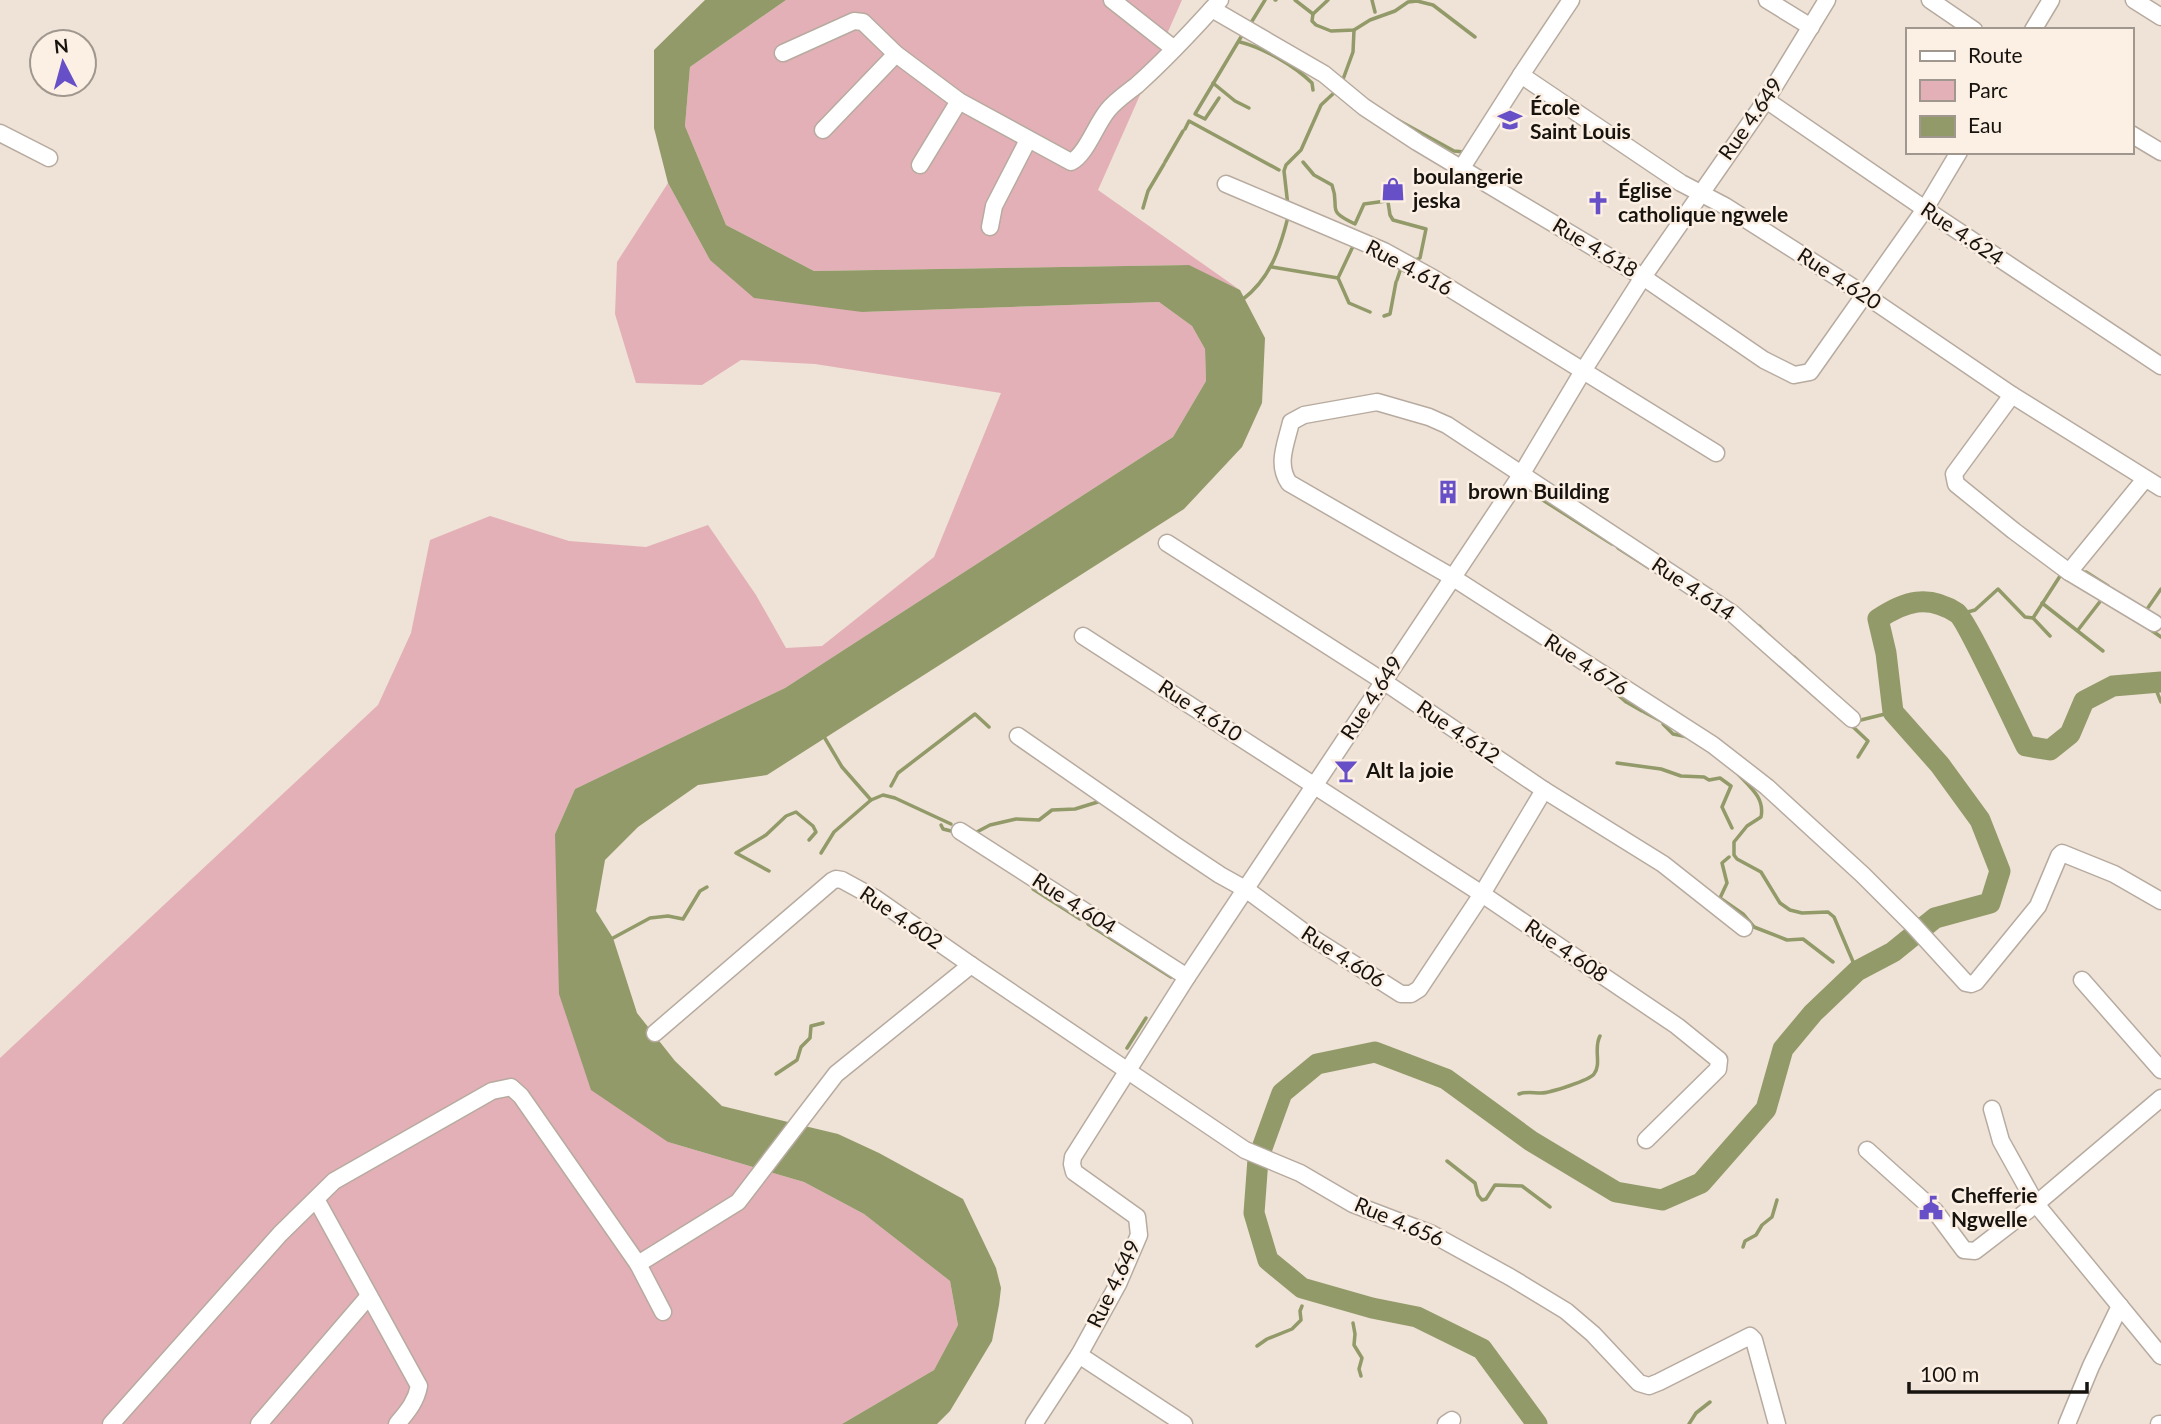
<svg xmlns="http://www.w3.org/2000/svg" width="2161" height="1424" viewBox="0 0 2161 1424" font-family="Lato,sans-serif">
	<style>
		.green { fill: #e3b0b7 }
		.water { fill: #919a68 }
		.lines { fill: none; stroke-linecap: round; stroke-linejoin: round }
		.stream { stroke: #919a68; stroke-width: 3.5 }
		.river { stroke: #919a68; stroke-width: 21 }
		.minor-casing { stroke: #b7aba0; stroke-width: 19 }
		.minor { stroke: #fff; stroke-width: 16 }
		.labels { text-anchor: middle; stroke-width: 5; stroke-linejoin: round; paint-order: stroke }
		.poi-label { font-size: 21px; font-weight: bold; fill: #17130f; stroke: #fcefe3; text-anchor: start }
		.street-label { font-size: 21px; fill: #17130f; stroke: #fcefe3 }
	</style>
	<rect width="100%" height="100%" fill="#efe2d6"/>
	<g class="green">
		<polygon points="786,0 1182,0 1098,190 1240,290 1188,265 814,271 726,225 685,126 690,67"/>
		<polygon points="668,183 710,260 862,312 1159,302 1192,326 1205,349 1206,381 1173,437 785,688 575,789 555,834 668,1142 804,1182 864,1214 950,1281 958,1325 934,1370 842,1424 0,1424 0,1058 378,705 411,633 430,540 490,516 569,541 646,547 708,525 756,595 786,648 822,646 934,557 1001,393 815,364 741,360 702,385 636,383 615,314 617,262"/>
	</g>
	<polygon class="water" points="705,0 786,0 690,67 685,126 726,225 814,271 1189,265 1240,290 1265,338 1262,403 1242,447 1184,509 767,775 698,785 638,827 605,860 596,911 613,938 637,1013 675,1061 722,1106 838,1134 879,1153 963,1199 996,1268 1001,1288 999,1305 992,1341 950,1411 937,1424 842,1424 934,1370 958,1325 950,1281 864,1214 804,1182 668,1142 591,1090 559,994 555,834 575,789 785,688 1173,437 1206,381 1205,349 1192,326 1159,302 862,312 754,298 710,260 668,183 654,128 654,50"/>
	<g class="lines">
		<g class="stream">
			<polyline points="1275,0 1276,0"/>
			<polyline points="1295,0 1313,14 1312,21 1316,25 1331,31 1354,30 1370,20 1395,11 1408,2 1417,1 1433,5 1475,37"/>
			<polyline points="1372,0 1375,12"/>
			<polyline points="1313,14 1328,0"/>
			<polyline points="1249,26 1265,0"/>
			<path d="M1240,42C1264,48 1295,66 1312,83L1313,90"/>
			<polyline points="1342,82 1353,52 1354,30"/>
			<polyline points="1213,83 1235,101 1249,108"/>
			<polyline points="1219,98 1205,119 1195,114 1244,32"/>
			<polyline points="1396,119 1454,151 1464,152"/>
			<polyline points="1185,129 1189,121 1279,170"/>
			<polyline points="1165,162 1183,131"/>
			<path d="M1303,162L1314,175L1332,185C1341,210 1324,209 1355,224L1364,204L1386,201L1388,202L1390,215L1393,220L1426,229L1420,258L1415,260"/>
			<polyline points="1288,206 1284,171 1286,165 1301,150 1321,105 1336,91"/>
			<polyline points="1143,208 1148,191 1164,164"/>
			<polyline points="1355,242 1338,278 1349,303 1370,312"/>
			<polyline points="1272,267 1338,278"/>
			<polyline points="1397,280 1401,268"/>
			<path d="M1242,300C1270,279 1280,249 1288,217"/>
			<polyline points="1384,316 1390,314 1396,282"/>
			<polyline points="1538,492 1538,497 1612,544"/>
			<polyline points="1517,495 1532,489"/>
			<polyline points="1618,548 1654,571"/>
			<polyline points="2086,572 2108,586"/>
			<polyline points="2042,603 2103,651"/>
			<polyline points="2145,612 2161,589"/>
			<polyline points="1960,614 1975,610 1998,589 2025,617 2033,618 2050,636"/>
			<polyline points="2033,618 2062,573"/>
			<polyline points="1759,626 1777,644"/>
			<polyline points="2148,628 2161,637"/>
			<polyline points="2078,630 2102,599"/>
			<polyline points="1794,657 1811,673"/>
			<polyline points="2153,682 2161,702"/>
			<polyline points="1610,688 1626,702"/>
			<polyline points="1628,703 1642,711"/>
			<polyline points="1644,712 1661,721"/>
			<polyline points="1857,721 1893,712"/>
			<polyline points="1663,724 1673,734 1688,737"/>
			<polyline points="1851,725 1868,741 1858,757"/>
			<polyline points="823,735 842,767 871,800"/>
			<polyline points="1617,763 1661,769 1681,776 1704,777 1709,780 1720,778 1731,786 1722,807 1732,828"/>
			<path d="M1738,774C1750,787 1765,798 1761,817L1747,826L1734,842V855L1737,859L1761,872L1780,903L1790,910L1802,913L1828,912L1834,917L1857,971"/>
			<polyline points="891,786 898,773 975,714 989,727"/>
			<polyline points="786,816 796,812 813,826 816,832 809,840"/>
			<polyline points="941,825 943,829 951,831"/>
			<polyline points="973,834 990,825 1016,819 1039,820 1052,810 1075,809 1101,801"/>
			<polyline points="821,853 834,832 871,800 883,795 895,798 951,824"/>
			<polyline points="1729,857 1722,863 1727,883 1720,898 1743,914 1754,927 1787,940 1803,939 1833,962"/>
			<polyline points="769,871 736,853 766,835 785,817"/>
			<polyline points="1033,889 1080,919"/>
			<polyline points="1088,924 1171,977"/>
			<polyline points="613,938 650,918 668,916 683,919 700,891 707,887"/>
			<polyline points="1127,1048 1146,1018"/>
			<polyline points="776,1074 797,1060 801,1047 810,1038 811,1026 823,1023"/>
			<path d="M1519,1094C1527,1091 1533,1093 1541,1093C1550,1093 1590,1080 1594,1074C1602,1064 1593,1048 1600,1036"/>
			<polyline points="1447,1161 1475,1183 1478,1195 1482,1200 1486,1199 1495,1185 1522,1186 1550,1207"/>
			<polyline points="1743,1247 1745,1241 1756,1235 1762,1225 1772,1217 1777,1200"/>
			<polyline points="1353,1323 1355,1334 1354,1345 1362,1358 1359,1369 1361,1376"/>
			<polyline points="1257,1346 1267,1339 1292,1329 1301,1320 1300,1311 1302,1306"/>
			<polyline points="1689,1424 1696,1413 1710,1402"/>
		</g>
		<path class="river" d="M1537,1424L1482,1349L1417,1317L1372,1308L1302,1288L1268,1260L1254,1213L1258,1159L1282,1093L1317,1064L1375,1052L1446,1079L1531,1141L1616,1192L1662,1200L1701,1183L1766,1109L1783,1049L1813,1013L1857,971L1893,952L1935,918L1990,903L2000,871L1980,820L1940,765L1893,712L1886,653L1878,619C1905,601 1928,594 1957,613C1966,619 2017,728 2026,746L2050,750L2070,734L2084,701L2113,686L2161,682"/>
		<g class="minor-casing">
			<g id="minor">
				<polyline points="1112,0 1173,48"/>
				<polyline points="1571,0 1521,75 1681,183 1725,206 1865,295 2012,395 2161,488"/>
				<polyline points="1767,0 1811,27"/>
				<polyline points="1930,0 1974,30"/>
				<polyline points="2134,0 2161,17"/>
				<polyline points="1212,9 1324,74 1364,107 1417,142 1643,277 1764,360 1794,375 1810,372 1925,209 1959,152"/>
				<polyline points="2033,30 2051,0"/>
				<path d="M783,53L854,21L863,22L896,54L959,101L1071,162C1086,155 1096,124 1108,110C1116,100 1127,93 1137,85C1166,59 1194,29 1220,0"/>
				<polyline points="1766,100 1925,209 2161,366"/>
				<polyline points="823,130 896,54"/>
				<polyline points="0,133 49,158"/>
				<polyline points="2131,134 2161,152"/>
				<polyline points="920,165 959,101"/>
				<polyline points="1461,169 1521,75"/>
				<polyline points="1226,184 1384,251 1433,278 1716,453"/>
				<polyline points="990,227 994,206 1028,140"/>
				<polyline points="2012,395 1954,474 1956,484 2014,531 2069,572 2154,623"/>
				<polyline points="1167,543 1383,681 1544,790 1663,864 1744,928"/>
				<polyline points="2069,572 2145,479"/>
				<polyline points="1083,636 1482,894 1677,1026 1719,1060 1718,1069 1646,1140"/>
				<path d="M1852,719L1733,614L1447,425L1429,417L1377,402L1304,415L1291,422C1286,444 1276,464 1289,483L1452,577L1713,745L1767,787L1863,875L1913,925L1966,983L1971,984L1976,982L2038,906L2059,856L2062,853L2114,874L2161,901"/>
				<polyline points="1018,736 1175,845 1220,875 1247,890 1308,935 1401,994 1411,994 1419,989 1482,894 1544,790"/>
				<polyline points="960,831 1187,977"/>
				<polyline points="2082,980 2161,1070"/>
				<polyline points="655,1033 832,881 836,879 842,880 875,898 971,965 1245,1150 1300,1173 1353,1204 1432,1234 1510,1277 1566,1311 1593,1334 1639,1383 1649,1386 1659,1382 1750,1336 1754,1340 1777,1424"/>
				<polyline points="1992,1109 2001,1141 2036,1204 2161,1356"/>
				<polyline points="1867,1150 1935,1211 1964,1250 1975,1251 2036,1204 2161,1098"/>
				<path d="M316,1199L419,1386C416,1402 407,1412 397,1424"/>
				<polyline points="638,1264 738,1202 836,1074 971,965"/>
				<polyline points="1079,1355 1184,1424"/>
				<polyline points="111,1424 280,1234 334,1181 492,1091 511,1087 521,1096 638,1264 663,1312"/>
				<polyline points="259,1424 369,1296"/>
				<polyline points="1034,1424 1079,1355 1118,1284 1139,1235 1137,1217 1074,1172 1072,1164 1073,1157 1187,977 1521,475 1583,371 1643,277 1766,100 1827,0"/>
				<polyline points="1446,1424 1452,1420"/>
				<polyline points="2067,1424 2091,1366 2120,1306"/>
				<polyline points="2159,1424 2161,1424"/>
			</g>
		</g>
		<use href="#minor" class="minor"/>
	</g>
	<defs>
		<g id="school-bare" transform="scale(1.89)"><path d="M0-5L7-2L0 1L-7-2ZM-4 1L0 2.5L4 1V4Q0 6-4 4Z" fill="#674fc8" stroke="#fcefe3" stroke-width="2.5" paint-order="stroke"/></g>
		<g id="shop-bare" transform="scale(1.89)"><path d="M-5-2.5h2.3a2.7 3.5 0 0 1 5.4 0H5L5.5 6h-11ZM-1.5-2.5h3a1.5 2.3 0 0 0-3 0Z" fill="#674fc8" stroke="#fcefe3" stroke-width="2.5" paint-order="stroke"/></g>
		<g id="church-bare" transform="scale(1.89)"><path d="M-1.2-6h2.4v3.5h3.3v2.4h-3.3V6h-2.4V-.1h-3.3v-2.4h3.3Z" fill="#674fc8" stroke="#fcefe3" stroke-width="2.5" paint-order="stroke"/></g>
		<g id="building-bare" transform="scale(1.89)"><path d="M-4-6H4V6H1V3H-1V6H-4ZM-2.5-4.3h1.7v1.8h-1.7ZM.8-4.3h1.7v1.8H.8ZM-2.5-1h1.7V.8h-1.7ZM.8-1h1.7V.8H.8Z" fill="#674fc8" stroke="#fcefe3" stroke-width="2.5" paint-order="stroke"/></g>
		<g id="bar-bare" transform="scale(1.89)"><path d="M-6-5H6L.8 .8V4.5H3.5V6h-7V4.5H-.8V.8Z" fill="#674fc8" stroke="#fcefe3" stroke-width="2.5" paint-order="stroke"/></g>
		<g id="civic-bare" transform="scale(1.89)"><path d="M-.6-6.5H3V-4.5H.6V-3L4-1V1h2V6H-6V1h2V-1L-.6-3ZM-1.2 2.5V6h2.4V2.5Z" fill="#674fc8" stroke="#fcefe3" stroke-width="2.5" paint-order="stroke"/></g>
	</defs>
	<g fill-rule="evenodd">
		<use href="#school-bare" x="1510" y="120"/>
		<use href="#shop-bare" x="1393" y="189"/>
		<use href="#church-bare" x="1598" y="203"/>
		<use href="#building-bare" x="1448" y="492"/>
		<use href="#bar-bare" x="1346" y="771"/>
		<use href="#civic-bare" x="1931" y="1208"/>
	</g>
	<g class="labels">
		<g class="poi-label">
			<text x="1530" y="115">École<tspan x="1530" dy="24">Saint Louis</tspan></text>
			<text x="1413" y="184">boulangerie<tspan x="1413" dy="24">jeska</tspan></text>
			<text x="1618" y="198">Église<tspan x="1618" dy="24">catholique ngwele</tspan></text>
			<text x="1468" y="499">brown Building</text>
			<text x="1366" y="778">Alt la joie</text>
			<text x="1951" y="1203">Chefferie<tspan x="1951" dy="24">Ngwelle</tspan></text>
		</g>
		<g class="street-label">
			<text transform="translate(1751 119) rotate(-55)" y="7">Rue 4.649</text>
			<text transform="translate(1962 234) rotate(34)" y="7">Rue 4.624</text>
			<text transform="translate(1595 248) rotate(31)" y="7">Rue 4.618</text>
			<text transform="translate(1409 268) rotate(28)" y="7">Rue 4.616</text>
			<text transform="translate(1839 279) rotate(33)" y="7">Rue 4.620</text>
			<text transform="translate(1693 589) rotate(34)" y="7">Rue 4.614</text>
			<text transform="translate(1586 665) rotate(33)" y="7">Rue 4.676</text>
			<text transform="translate(1372 698) rotate(-57)" y="7">Rue 4.649</text>
			<text transform="translate(1200 711) rotate(33)" y="7">Rue 4.610</text>
			<text transform="translate(1458 732) rotate(34)" y="7">Rue 4.612</text>
			<text transform="translate(1074 904) rotate(33)" y="7">Rue 4.604</text>
			<text transform="translate(901 918) rotate(34)" y="7">Rue 4.602</text>
			<text transform="translate(1566 951) rotate(34)" y="7">Rue 4.608</text>
			<text transform="translate(1343 957) rotate(33)" y="7">Rue 4.606</text>
			<text transform="translate(1399 1222) rotate(23)" y="7">Rue 4.656</text>
			<text transform="translate(1114 1284) rotate(-64)" y="7">Rue 4.649</text>
		</g>
	</g>
	<rect x="1906" y="28" width="228" height="126" fill="#fcefe3" stroke="#a0978e" stroke-width="2"/>
	<rect x="1920" y="51" width="35" height="10" fill="#ffffff" stroke="#a0978e" stroke-width="2"/>
	<text x="1968" y="63" font-size="21" fill="#17130f">Route</text>
	<rect x="1920" y="80" width="35" height="21" fill="#e3b0b7" stroke="#a0978e" stroke-width="2"/>
	<text x="1968" y="98" font-size="21" fill="#17130f">Parc</text>
	<rect x="1920" y="116" width="35" height="21" fill="#919a68" stroke="#a0978e" stroke-width="2"/>
	<text x="1968" y="133" font-size="21" fill="#17130f">Eau</text>
	<g transform="translate(63 63) rotate(354)"><circle r="33" fill="#fcefe3" stroke="#a0978e" stroke-width="2"/>
	<path d="M0-5L12 26L0 18L-12 26Z" fill="#674fc8"/>
	<text y="-10" font-size="19" font-weight="bold" text-anchor="middle" fill="#17130f">N</text>
	</g>
	<path d="M1909 1382v10h178v-10" fill="none" stroke="#17130f" stroke-width="3.5"/>
	<text x="1920" y="1382" font-size="21" fill="#17130f" stroke="#fcefe3" stroke-width="5" paint-order="stroke">100 m</text>
</svg>
